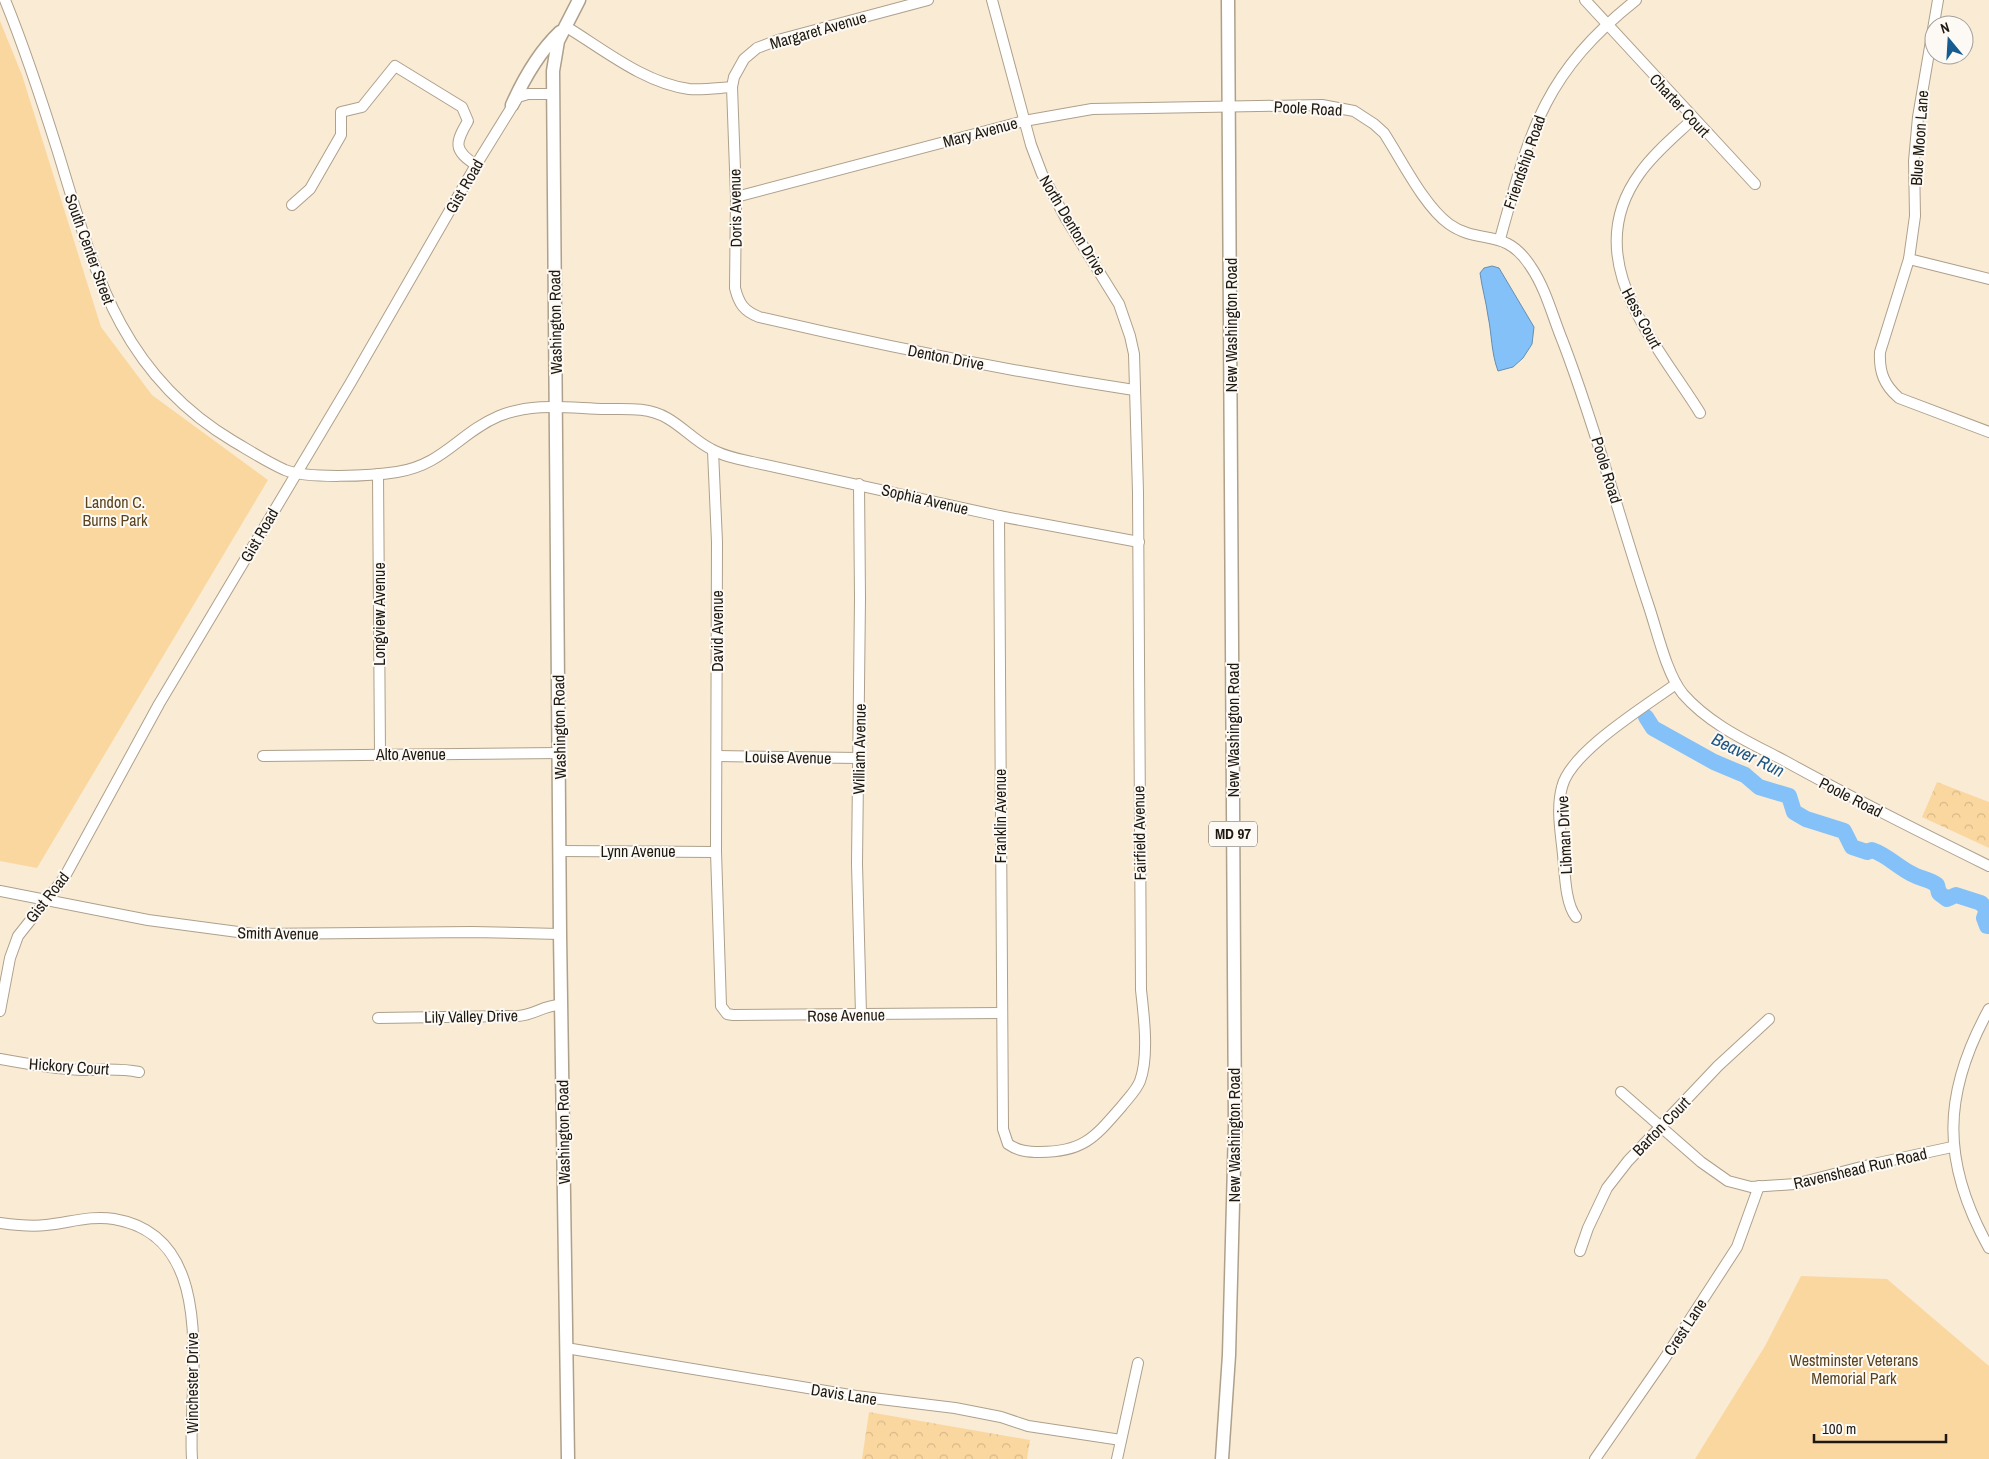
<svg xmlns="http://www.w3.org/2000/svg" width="1989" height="1459" viewBox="0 0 1989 1459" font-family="'Archivo Narrow',sans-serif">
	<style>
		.forest { fill: url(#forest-crowns) }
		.park { fill: #fbd7a0 }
		.water { fill: #84c1f8; stroke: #658eb2 }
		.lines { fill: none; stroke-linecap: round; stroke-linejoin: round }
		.river { stroke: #84c1f8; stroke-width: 16 }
		.minor-casing { stroke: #aea08b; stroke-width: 12 }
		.major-casing { stroke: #aea08b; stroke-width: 15 }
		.minor { stroke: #fff; stroke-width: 10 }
		.major { stroke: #fff; stroke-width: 12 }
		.labels { text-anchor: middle; stroke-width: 4; stroke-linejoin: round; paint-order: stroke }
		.shield { fill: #fdfaf5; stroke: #605c55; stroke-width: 1 }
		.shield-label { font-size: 15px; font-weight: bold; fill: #1d1810 }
		.street-label { font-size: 16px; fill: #1d1810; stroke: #fdfaf5 }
		.park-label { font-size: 16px; fill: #5a431d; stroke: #fdfaf5 }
		.water-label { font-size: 18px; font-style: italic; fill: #1f5683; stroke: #fdfaf5 }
	</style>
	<defs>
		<pattern id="forest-crowns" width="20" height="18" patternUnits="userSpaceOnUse" patternTransform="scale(1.25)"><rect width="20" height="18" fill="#fbd7a0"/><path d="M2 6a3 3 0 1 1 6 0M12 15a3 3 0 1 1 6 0" fill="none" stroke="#d7b889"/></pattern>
	</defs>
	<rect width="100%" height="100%" fill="#faebd5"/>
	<g class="forest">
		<polygon points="1937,782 1989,802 1989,848 1922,817"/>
		<polygon points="869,1412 1030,1440 1027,1459 862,1459"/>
	</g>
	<g class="park">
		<polygon points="0,21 22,75 101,327 152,395 268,480 37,868 0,861"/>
		<polygon points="1801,1276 1887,1279 1989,1366 1989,1459 1695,1459 1765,1346"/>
	</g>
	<path class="water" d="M1492,266L1499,268L1534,327L1532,344L1523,358L1513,367L1498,371C1491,352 1492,335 1488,316C1486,301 1482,288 1480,273L1484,268Z"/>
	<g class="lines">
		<path class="river" d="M1646,717L1653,728L1714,762L1745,775L1759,787L1789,796L1794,812L1806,819L1844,831L1852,847L1867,852L1872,850C1887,855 1898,867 1912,874C1921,879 1929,879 1937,885L1939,893L1947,899L1956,895L1981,903L1987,910L1984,918L1987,926H1989"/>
		<g class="minor-casing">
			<g id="minor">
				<path d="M5,0C25,49 42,101 58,152C94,270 119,373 233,441C250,451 267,462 285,470C307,479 372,476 397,472C443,465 459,433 499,416C534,402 568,408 605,409C626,409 648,407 667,418C683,427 695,441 711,449C723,456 738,459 752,462L999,516L1139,542"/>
				<path d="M928,0L778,40L757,48L744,59L734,77L732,87L736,197L735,288C739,304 744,311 759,317C883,346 1008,371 1134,390"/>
				<path d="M992,0L1031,145L1042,174L1065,217L1119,304L1130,336L1134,354L1138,492L1141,990C1144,1016 1149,1057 1140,1081C1136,1091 1128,1098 1122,1106C1095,1137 1084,1152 1040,1152C1028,1152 1018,1151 1008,1144L1003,1129L999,516"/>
				<polyline points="1585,0 1755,184"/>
				<path d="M1938,0L1918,117L1914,161L1915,216L1909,259L1880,352C1879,372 1884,385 1899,398L1989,432"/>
				<path d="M565,26C603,49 644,83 689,89C703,90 717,88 732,87"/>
				<path d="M1693,119C1675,136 1654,153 1640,173C1577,259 1656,342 1700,413"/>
				<path d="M736,197L1024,121L1092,109L1322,105L1354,111L1374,124L1384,133C1401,159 1424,206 1449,224C1480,246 1505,226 1531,267C1546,289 1553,318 1563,342C1596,428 1619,517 1648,604C1657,630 1666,673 1683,694C1710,725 1749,742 1785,761C1852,798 1920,832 1989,866"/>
				<path d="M292,205L310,189L341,135V112L362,107L395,66L462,107L468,121C455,143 453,150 476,165"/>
				<path d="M1500,239C1530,130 1544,73 1636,0"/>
				<polyline points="1909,259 1989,279"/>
				<polyline points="713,451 717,542 716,852 721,1006 727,1014 733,1015 1001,1013"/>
				<polyline points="378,474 380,754"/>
				<polyline points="859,484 860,598 857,864 861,1014"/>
				<polyline points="263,756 559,753"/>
				<polyline points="717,756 859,758"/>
				<polyline points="560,851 716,852"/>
				<polyline points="0,891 148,920 253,934 472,932 560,934"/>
				<path d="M1576,917C1565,903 1565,873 1563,855C1561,833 1556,809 1562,787C1570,752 1646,706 1676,684"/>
				<path d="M1989,1009C1942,1094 1941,1162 1989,1248"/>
				<polyline points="0,1011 10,958 18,936 64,878 159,704 351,382 476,165 518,97 528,94 553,94"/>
				<path d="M378,1018L518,1016C535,1015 543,1005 561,1005"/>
				<path d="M0,1059C27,1064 54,1069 81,1070C101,1070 119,1068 139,1072"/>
				<polyline points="1621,1092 1701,1162 1728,1181 1751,1187 1795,1184 1869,1165 1952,1147"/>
				<path d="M0,1223C15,1225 31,1227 46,1225C68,1223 91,1215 114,1219C222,1237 187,1384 192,1459"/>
				<polyline points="1580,1251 1588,1228 1607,1188 1628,1161 1718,1066 1769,1019"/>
				<polyline points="566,1348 856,1396 955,1408 1001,1417 1028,1426 1121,1440"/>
				<polyline points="1117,1459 1138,1363"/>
				<polyline points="1595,1459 1663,1361 1737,1247 1759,1186"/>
			</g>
		</g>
		<g class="major-casing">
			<g id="major">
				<path d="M512,105C524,78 539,52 560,32"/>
				<polyline points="568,1459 560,934 553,71 558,41 579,0"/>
				<polyline points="1222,1459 1229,1355 1235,1127 1228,0"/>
			</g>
		</g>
		<use href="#minor" class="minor"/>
		<use href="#major" class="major"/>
	</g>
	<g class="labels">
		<rect class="shield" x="1209" y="821.5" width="48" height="25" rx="4"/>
		<g class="shield-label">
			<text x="1233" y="839">MD 97</text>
		</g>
		<g class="street-label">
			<text transform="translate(818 30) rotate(-16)" y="6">Margaret Avenue</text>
			<text transform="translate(1680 105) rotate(47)" y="6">Charter Court</text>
			<text transform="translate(1308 108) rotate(3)" y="6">Poole Road</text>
			<text transform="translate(980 132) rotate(-15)" y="6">Mary Avenue</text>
			<text transform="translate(1919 138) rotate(-86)" y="6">Blue Moon Lane</text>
			<text transform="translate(1524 162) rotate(-71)" y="6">Friendship Road</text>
			<text transform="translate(464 186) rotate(-60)" y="6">Gist Road</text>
			<text transform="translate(735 208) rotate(-91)" y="6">Doris Avenue</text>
			<text transform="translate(1073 225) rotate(59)" y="6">North Denton Drive</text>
			<text transform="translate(90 249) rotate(70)" y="6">South Center Street</text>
			<text transform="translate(1642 318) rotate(62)" y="6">Hess Court</text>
			<text transform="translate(555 322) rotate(-91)" y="6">Washington Road</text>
			<text transform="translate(1231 325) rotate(-90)" y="6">New Washington Road</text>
			<text transform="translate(946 357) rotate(11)" y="6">Denton Drive</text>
			<text transform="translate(1607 470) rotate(73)" y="6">Poole Road</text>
			<text transform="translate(925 499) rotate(13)" y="6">Sophia Avenue</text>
			<text transform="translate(259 535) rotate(-60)" y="6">Gist Road</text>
			<text transform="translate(379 614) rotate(-90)" y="6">Longview Avenue</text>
			<text transform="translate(717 631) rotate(-90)" y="6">David Avenue</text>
			<text transform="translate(559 727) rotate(-91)" y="6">Washington Road</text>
			<text transform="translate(1233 730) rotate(-90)" y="6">New Washington Road</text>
			<text transform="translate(859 749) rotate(-89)" y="6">William Avenue</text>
			<text x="411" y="760">Alto Avenue</text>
			<text transform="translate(788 757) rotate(1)" y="6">Louise Avenue</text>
			<text transform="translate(1851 797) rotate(27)" y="6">Poole Road</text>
			<text transform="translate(1000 816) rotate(-90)" y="6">Franklin Avenue</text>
			<text transform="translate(1139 833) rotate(-91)" y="6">Fairfield Avenue</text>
			<text transform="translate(1564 835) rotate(-93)" y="6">Libman Drive</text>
			<text x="638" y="857">Lynn Avenue</text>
			<text transform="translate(47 897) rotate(-52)" y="6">Gist Road</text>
			<text transform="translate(278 933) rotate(1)" y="6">Smith Avenue</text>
			<text transform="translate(846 1015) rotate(-1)" y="6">Rose Avenue</text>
			<text transform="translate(471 1016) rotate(-1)" y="6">Lily Valley Drive</text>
			<text transform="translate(69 1066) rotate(4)" y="6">Hickory Court</text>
			<text transform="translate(1661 1126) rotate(-46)" y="6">Barton Court</text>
			<text transform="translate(563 1132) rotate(-91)" y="6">Washington Road</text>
			<text transform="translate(1234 1135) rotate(-90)" y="6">New Washington Road</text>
			<text transform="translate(1860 1168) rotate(-13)" y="6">Ravenshead Run Road</text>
			<text transform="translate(1685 1327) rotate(-57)" y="6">Crest Lane</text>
			<text transform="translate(192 1383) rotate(-90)" y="6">Winchester Drive</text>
			<text transform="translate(844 1394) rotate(9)" y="6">Davis Lane</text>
		</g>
		<g class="park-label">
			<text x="115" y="508">Landon C.<tspan x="115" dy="18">Burns Park</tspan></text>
			<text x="1854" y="1366">Westminster Veterans<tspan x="1854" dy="18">Memorial Park</tspan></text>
		</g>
		<g class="water-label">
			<text transform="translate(1748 755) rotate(26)" y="6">Beaver Run</text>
		</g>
	</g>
	<g transform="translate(1949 40) rotate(342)"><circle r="24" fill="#fdfaf5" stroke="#a3a099"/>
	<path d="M0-4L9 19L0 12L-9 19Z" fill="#165c90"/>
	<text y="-8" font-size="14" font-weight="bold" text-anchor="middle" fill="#1d1810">N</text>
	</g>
	<path d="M1814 1434v8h132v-8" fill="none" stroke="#1d1810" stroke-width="2.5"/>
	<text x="1822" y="1434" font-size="15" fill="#1d1810" stroke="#fdfaf5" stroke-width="4" paint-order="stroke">100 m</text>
</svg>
